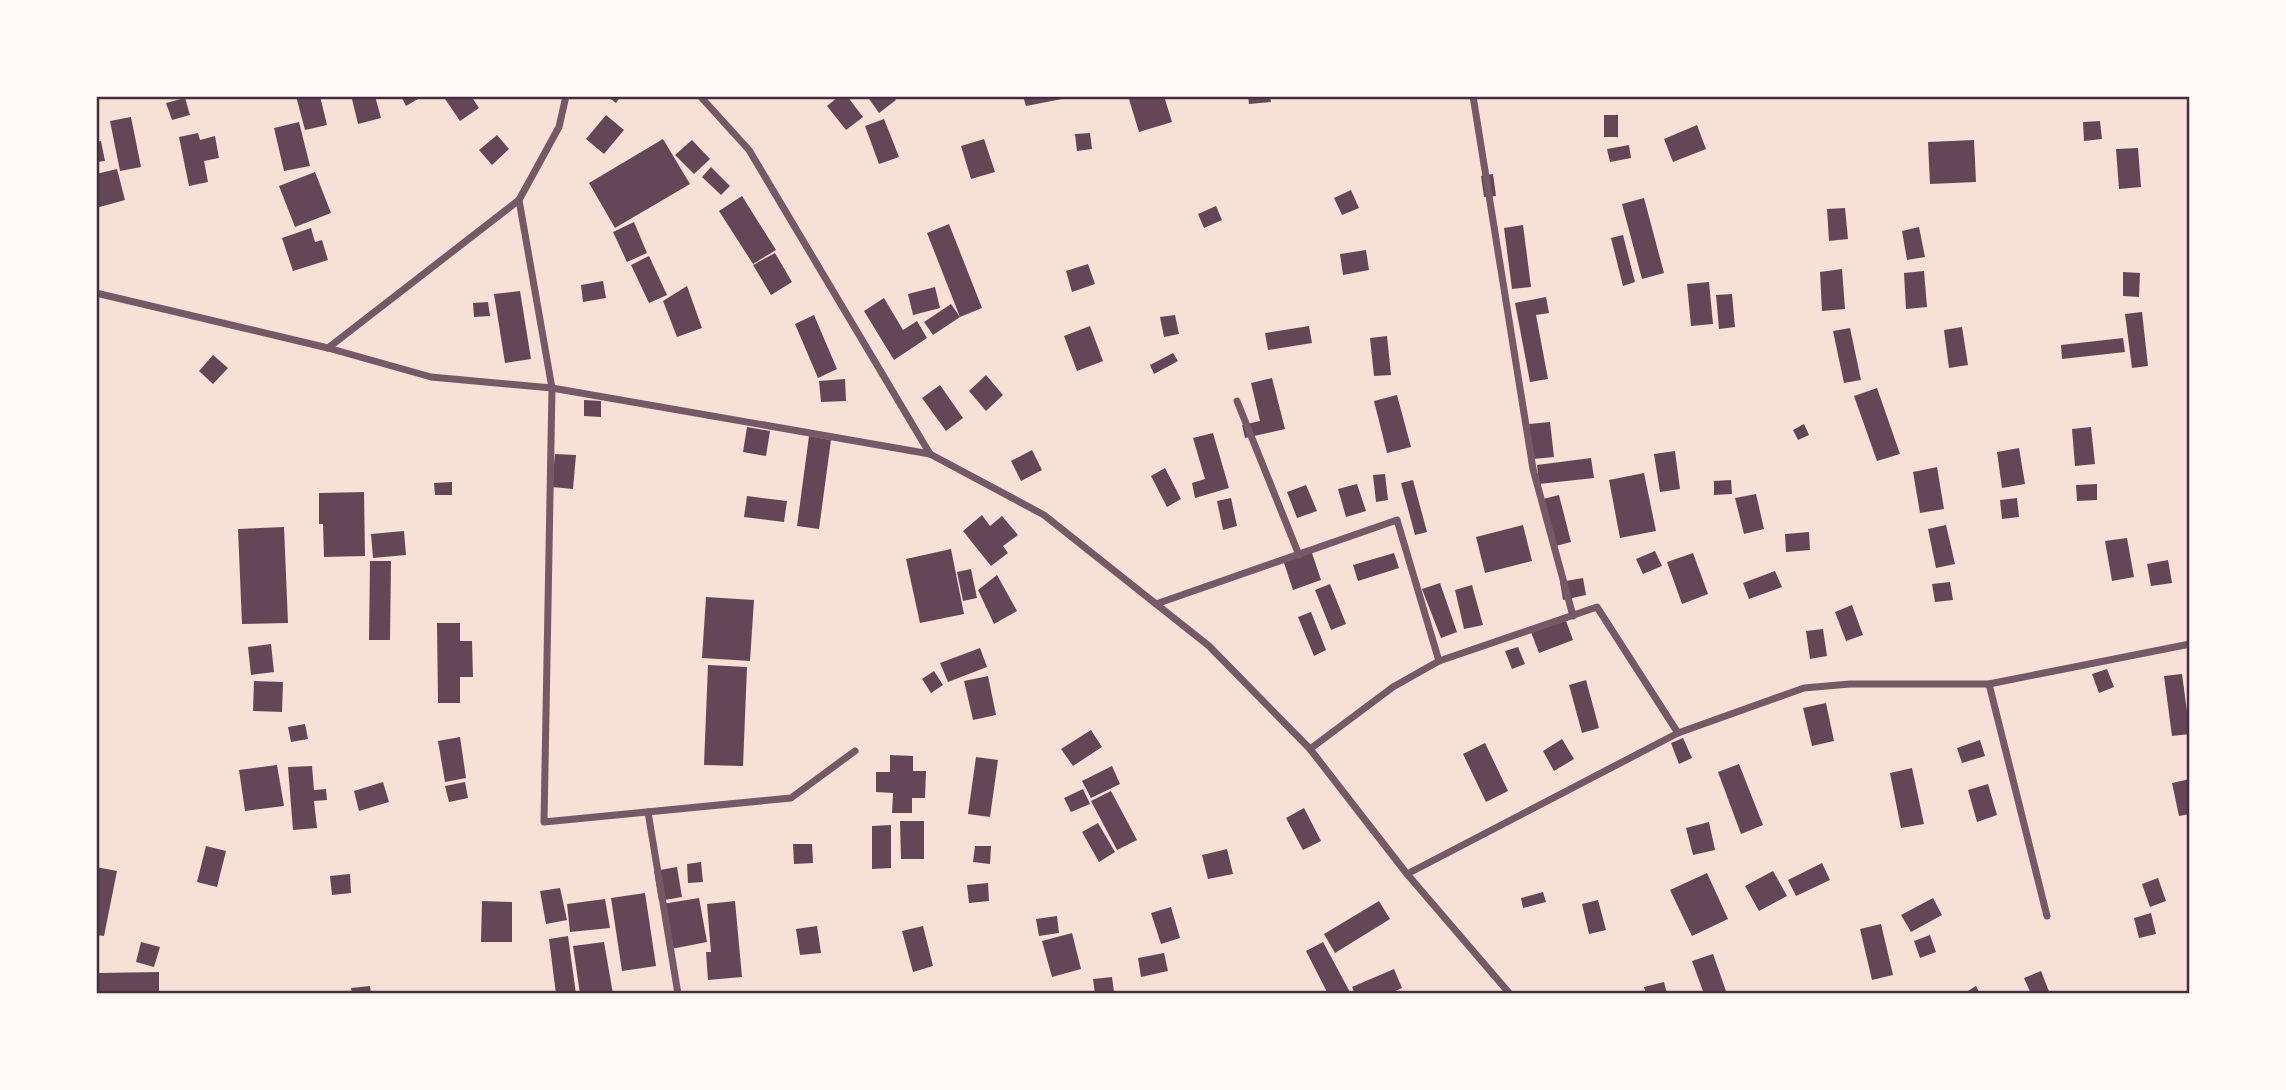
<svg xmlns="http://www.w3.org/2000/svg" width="2286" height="1090" viewBox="0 0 2286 1090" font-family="Poppins,sans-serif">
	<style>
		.building { fill: #644757 }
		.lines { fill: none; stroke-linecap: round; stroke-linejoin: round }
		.minor { stroke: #755966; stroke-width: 7 }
		.neatline { fill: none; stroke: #4a2c40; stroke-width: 2.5 }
	</style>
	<rect width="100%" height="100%" fill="#f7e1d7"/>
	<g class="building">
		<polygon points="296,96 320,96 327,125 305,130"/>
		<polygon points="362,96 375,96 381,118 358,124 352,99"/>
		<polygon points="401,96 423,96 406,106"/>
		<polygon points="443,96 471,96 479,108 460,121"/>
		<polygon points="607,96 621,96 616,103"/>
		<polygon points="839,96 847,96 863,117 846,130 827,106"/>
		<polygon points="867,96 893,96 896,100 879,113"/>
		<polygon points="1023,96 1061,96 1062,99 1026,106"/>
		<polygon points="1128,96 1164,96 1172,122 1139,132"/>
		<polygon points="1248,96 1270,96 1271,102 1249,104"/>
		<polygon points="185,98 190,115 172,120 166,103"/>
		<polygon points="606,115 624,130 604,154 586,139"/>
		<rect x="1604" y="115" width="14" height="22"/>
		<polygon points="131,117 141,167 120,171 110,121"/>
		<polygon points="884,119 899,157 879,164 865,126"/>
		<polygon points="2100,121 2102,139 2084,141 2083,122"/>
		<polygon points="299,122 310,166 284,171 274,128"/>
		<polygon points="1697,125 1706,149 1673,162 1664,139"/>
		<polygon points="198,133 200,140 215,136 219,158 204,161 208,182 189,186 179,137"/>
		<polygon points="1090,133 1092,149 1077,151 1075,134"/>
		<polygon points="497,135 509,149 492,165 479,150"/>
		<polygon points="663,139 690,184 615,228 589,183"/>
		<polygon points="984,139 995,172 971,179 961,146"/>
		<polygon points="692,140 710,159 694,174 675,155"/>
		<polygon points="1974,140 1976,182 1930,184 1928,142"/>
		<polygon points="101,141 105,161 96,162 96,142"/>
		<polygon points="1629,145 1631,158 1610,162 1607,149"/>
		<polygon points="2138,148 2141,187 2119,189 2116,149"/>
		<polygon points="711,167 730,186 721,195 702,177"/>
		<polygon points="117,169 125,200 96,208 96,174"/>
		<polygon points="315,172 331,213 295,227 279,186"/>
		<polygon points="1493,174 1496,196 1484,197 1481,176"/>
		<polygon points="1351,190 1359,208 1342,215 1334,198"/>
		<polygon points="742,196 776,250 753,264 719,211"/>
		<polygon points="1644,198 1664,273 1642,279 1622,204"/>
		<polygon points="1216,206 1222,220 1204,228 1198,214"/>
		<polygon points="1845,208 1848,239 1829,241 1827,209"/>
		<polygon points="634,222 647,253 627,262 613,232"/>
		<polygon points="949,224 982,308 960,317 927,233"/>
		<polygon points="1523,225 1531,287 1512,289 1504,228"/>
		<polygon points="1919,227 1925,257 1907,260 1902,231"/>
		<polygon points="311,228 315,242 322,240 328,260 293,271 282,238"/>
		<polygon points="1623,235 1635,282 1623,286 1611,238"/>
		<polygon points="1366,250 1369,270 1343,275 1340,254"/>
		<polygon points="775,253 792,282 771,295 753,265"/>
		<polygon points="649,256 667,295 649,303 631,265"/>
		<polygon points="1088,264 1095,284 1072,292 1066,271"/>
		<polygon points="1842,269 1845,309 1822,311 1820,272"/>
		<polygon points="1924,271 1927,307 1906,309 1904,273"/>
		<polygon points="2123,272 2140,273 2139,297 2123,296"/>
		<polygon points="603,281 606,298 583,302 581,285"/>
		<polygon points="1709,282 1713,324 1691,326 1687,284"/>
		<polygon points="687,286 702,328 677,337 663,301"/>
		<polygon points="935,287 940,308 913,315 908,294"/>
		<polygon points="520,291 531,359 505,363 494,294"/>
		<polygon points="1732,294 1735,327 1719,329 1716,295"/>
		<polygon points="1546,297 1549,313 1536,315 1548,379 1530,382 1515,303"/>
		<polygon points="884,298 903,330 917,321 927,338 894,360 864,311"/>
		<polygon points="488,302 490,316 474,317 473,303"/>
		<polygon points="951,304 960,317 933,335 924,322"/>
		<polygon points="2142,312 2148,366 2132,368 2125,314"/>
		<polygon points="814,315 837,369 818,378 795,324"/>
		<polygon points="1175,315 1179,334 1164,337 1160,317"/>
		<polygon points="1090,326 1103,361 1077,371 1064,336"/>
		<polygon points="1309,326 1312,343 1268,350 1265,333"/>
		<polygon points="1962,327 1968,365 1949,368 1944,330"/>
		<polygon points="1850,328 1861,380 1844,383 1833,331"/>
		<polygon points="1387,336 1391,375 1374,376 1370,338"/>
		<polygon points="2123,338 2125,352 2062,359 2061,345"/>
		<polygon points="1173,353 1178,361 1154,374 1150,365"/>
		<polygon points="213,355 228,368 213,384 199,371"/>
		<polygon points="986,375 1003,395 986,411 969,391"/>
		<polygon points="1272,378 1285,429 1245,438 1242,425 1260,421 1251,383"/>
		<polygon points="845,379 846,401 821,402 819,381"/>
		<polygon points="940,385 963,418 946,431 922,398"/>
		<polygon points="1877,388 1900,454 1877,461 1854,396"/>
		<polygon points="1397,395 1411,447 1387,453 1374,401"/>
		<polygon points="584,400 601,401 601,417 584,416"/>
		<polygon points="1550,422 1554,457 1533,459 1529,424"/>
		<polygon points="1804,424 1809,435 1798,440 1793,430"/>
		<polygon points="747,427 770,431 766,456 743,452"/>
		<polygon points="2091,427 2095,464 2075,466 2072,429"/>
		<polygon points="1213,433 1229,488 1195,498 1192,483 1205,479 1193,438"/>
		<polygon points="809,436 831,440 819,529 797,526"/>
		<polygon points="2019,448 2025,484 2002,488 1997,452"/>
		<polygon points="1032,450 1042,470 1021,481 1011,461"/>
		<polygon points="1675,451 1680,489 1660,492 1654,454"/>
		<polygon points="555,454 576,455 573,489 552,487"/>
		<polygon points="1591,458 1594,478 1539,484 1537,465"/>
		<polygon points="1937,467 1944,509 1920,513 1913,472"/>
		<polygon points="1165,468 1181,499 1167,507 1151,476"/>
		<polygon points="1644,473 1656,531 1620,538 1609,480"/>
		<polygon points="1385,474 1388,500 1376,502 1373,475"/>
		<polygon points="1413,480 1427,532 1415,535 1401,483"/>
		<polygon points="1731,480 1732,494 1714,495 1714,481"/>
		<polygon points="452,482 452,495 435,495 434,483"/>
		<polygon points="1357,484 1366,511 1346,517 1338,489"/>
		<polygon points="2097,484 2097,500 2077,501 2076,485"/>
		<polygon points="1306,485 1317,511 1297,518 1287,492"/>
		<polygon points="364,492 365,556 324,557 323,524 319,524 319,493"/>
		<polygon points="1756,494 1764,529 1744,534 1735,498"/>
		<polygon points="1559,495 1571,542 1552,547 1539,500"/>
		<polygon points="747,496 787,501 784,522 744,517"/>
		<polygon points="1231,498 1237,526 1223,530 1217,501"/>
		<polygon points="2017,498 2019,517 2002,519 2000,500"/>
		<polygon points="982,515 990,526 1002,516 1018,535 1003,546 1008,553 991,566 963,531"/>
		<polygon points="1523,525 1532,561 1485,573 1476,537"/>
		<polygon points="1946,525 1955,564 1936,568 1928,529"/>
		<polygon points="284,527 288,623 242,624 238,529"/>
		<polygon points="404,531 406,555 373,558 371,534"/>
		<polygon points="1809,532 1810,550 1786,552 1785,534"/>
		<polygon points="2127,538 2134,577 2112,581 2105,541"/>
		<polygon points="1310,547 1321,580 1293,590 1282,557"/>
		<polygon points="951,549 964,614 920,623 906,559"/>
		<polygon points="1655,551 1662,566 1643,574 1636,559"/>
		<polygon points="1394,553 1399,568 1358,581 1353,565"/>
		<polygon points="1693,553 1708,594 1682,604 1667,562"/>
		<polygon points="2168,560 2172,583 2151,586 2147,564"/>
		<polygon points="370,561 391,561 390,640 369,640"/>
		<polygon points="971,569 977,598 963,601 957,572"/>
		<polygon points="1775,571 1782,587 1749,599 1743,583"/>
		<polygon points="997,575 1017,611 994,624 978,590"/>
		<polygon points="1583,578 1586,595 1563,600 1560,582"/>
		<polygon points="1950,582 1953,600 1935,602 1932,584"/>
		<polygon points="1440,583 1457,632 1441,638 1422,589"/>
		<polygon points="1330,584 1346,624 1331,630 1315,590"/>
		<polygon points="1472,585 1483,625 1464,629 1455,590"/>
		<polygon points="706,597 754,600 750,661 702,658"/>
		<polygon points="1852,605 1863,635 1846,641 1835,612"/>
		<polygon points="1311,612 1326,650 1314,656 1298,617"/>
		<polygon points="1565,618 1573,640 1539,653 1531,632"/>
		<polygon points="437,623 460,623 460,641 472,641 473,677 460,677 460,703 438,703"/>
		<polygon points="1823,629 1827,656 1810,659 1806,631"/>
		<polygon points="271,644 274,672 251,675 248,647"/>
		<polygon points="1518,647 1525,664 1512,669 1505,651"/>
		<polygon points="980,648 987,667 948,682 940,663"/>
		<polygon points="708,665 747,667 743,766 704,765"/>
		<polygon points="2107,669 2114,687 2099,693 2092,674"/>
		<polygon points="934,671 943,685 931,693 922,679"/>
		<polygon points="2182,674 2190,734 2172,736 2164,676"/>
		<polygon points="988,676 996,715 973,720 964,681"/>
		<polygon points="1586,680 1599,728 1582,733 1569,685"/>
		<polygon points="254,681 283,682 282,712 253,711"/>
		<polygon points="1826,703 1834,741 1812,746 1803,708"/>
		<polygon points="305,724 308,739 291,742 288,727"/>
		<polygon points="1091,730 1102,747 1073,766 1061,749"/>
		<polygon points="460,737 466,778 445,782 438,741"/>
		<polygon points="1683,738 1692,758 1679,764 1671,743"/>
		<polygon points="1562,739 1574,759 1554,771 1543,751"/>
		<polygon points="1980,740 1985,756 1962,763 1957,748"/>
		<polygon points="1485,743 1508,791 1486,802 1463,754"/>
		<polygon points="890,755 913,756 913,771 926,771 925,798 912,798 912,813 892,813 893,793 876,792 876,772 890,772"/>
		<polygon points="976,757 998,760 990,817 968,814"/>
		<polygon points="1739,764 1763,825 1741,834 1718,772"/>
		<polygon points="277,765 284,806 245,811 239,770"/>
		<polygon points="312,766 314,790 326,789 327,800 314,801 317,828 293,830 288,767"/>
		<polygon points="1112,766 1120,784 1091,798 1082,781"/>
		<polygon points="1912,768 1924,824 1901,828 1890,773"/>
		<polygon points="2190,779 2190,814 2179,816 2172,783"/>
		<polygon points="383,782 389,802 359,811 354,791"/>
		<polygon points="465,782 468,798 449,802 445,786"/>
		<polygon points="1988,784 1997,815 1977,822 1968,790"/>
		<polygon points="1083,789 1090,804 1071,812 1064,798"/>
		<polygon points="1111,791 1137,840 1117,850 1091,801"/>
		<polygon points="1304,808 1321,841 1303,850 1286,818"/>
		<polygon points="900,821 924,821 924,859 901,859"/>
		<polygon points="1709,822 1715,850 1693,855 1686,828"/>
		<polygon points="1098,823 1115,852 1099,862 1082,832"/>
		<polygon points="891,825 891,868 872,869 872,826"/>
		<polygon points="793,844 812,844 813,863 794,864"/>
		<polygon points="206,846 226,851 217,887 197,882"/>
		<polygon points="975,846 991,846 990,864 973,862"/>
		<polygon points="1227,849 1233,874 1208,879 1202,855"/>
		<polygon points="701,862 703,882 688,883 687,864"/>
		<polygon points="1822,863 1830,880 1796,896 1788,880"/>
		<polygon points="96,867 117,871 104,936 96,935"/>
		<polygon points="677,867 682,897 659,901 654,871"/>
		<polygon points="1773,871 1787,896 1759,911 1745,886"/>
		<polygon points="1707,873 1728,919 1692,936 1670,890"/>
		<polygon points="350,874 351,893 332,895 330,876"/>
		<polygon points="2158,878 2166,901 2150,907 2142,884"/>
		<polygon points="988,883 989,901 969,903 967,885"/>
		<polygon points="560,888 567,920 546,924 540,891"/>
		<polygon points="1543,892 1546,902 1523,908 1521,898"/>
		<polygon points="645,893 656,966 622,971 611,898"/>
		<polygon points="699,898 707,942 671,949 662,904"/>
		<polygon points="1933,898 1942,915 1911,932 1901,915"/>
		<polygon points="605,899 610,928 570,932 567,904"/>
		<polygon points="1598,900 1606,930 1589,934 1582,904"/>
		<polygon points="482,901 512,902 512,942 481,942"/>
		<polygon points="735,901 742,977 708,980 706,952 711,952 707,904"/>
		<polygon points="1379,901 1390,919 1335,953 1324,934"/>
		<polygon points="1171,907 1180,938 1161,944 1151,913"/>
		<polygon points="2151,913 2156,934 2139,938 2134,918"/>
		<polygon points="1057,916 1059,933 1039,936 1036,919"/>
		<polygon points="1881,924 1893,975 1872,980 1860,929"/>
		<polygon points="817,926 821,953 800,955 796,929"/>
		<polygon points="923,926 933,966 913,972 902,931"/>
		<polygon points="1072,933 1081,969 1052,977 1042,941"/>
		<polygon points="1930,935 1936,952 1920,958 1914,941"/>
		<polygon points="568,936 576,994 556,994 549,939"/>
		<polygon points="141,942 160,947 154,967 136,962"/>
		<polygon points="604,942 613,994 580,994 573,946"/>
		<polygon points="1323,942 1351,994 1328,994 1306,951"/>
		<polygon points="1164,953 1168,971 1141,977 1138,958"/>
		<polygon points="1713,954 1727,994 1704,994 1692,961"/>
		<polygon points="1394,969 1402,988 1389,994 1355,994 1352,987"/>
		<polygon points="2041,971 2050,994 2031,994 2024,978"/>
		<polygon points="159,972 159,994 99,994 98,973"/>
		<polygon points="1112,977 1114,992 1095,994 1093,979"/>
		<polygon points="1664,982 1667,994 1646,994 1644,987"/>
		<polygon points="370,986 371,994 352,994 351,988"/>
		<polygon points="1976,986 1980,994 1963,994"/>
	</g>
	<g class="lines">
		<g class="minor">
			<polyline points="566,96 559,127 519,200 552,388 544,822 791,798 855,751"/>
			<polyline points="700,96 749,150 930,454"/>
			<polyline points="1473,96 1533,469 1573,616"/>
			<polyline points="96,293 328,348 431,377 552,388 930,454 1044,515 1209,646 1310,749 1407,874 1510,994"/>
			<polyline points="328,348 519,200"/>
			<polyline points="1237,401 1299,555"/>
			<polyline points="1156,604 1397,520 1439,661"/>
			<polyline points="1989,684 2047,916"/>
			<polyline points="1310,749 1393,687 1439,661 1597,607 1678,733"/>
			<polyline points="648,812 678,994"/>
			<polyline points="1407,874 1678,733 1804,688 1850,684 1989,684 2190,644"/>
		</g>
	</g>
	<rect width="2286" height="1090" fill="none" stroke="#fffaf5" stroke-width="196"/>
	<rect x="98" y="98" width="2090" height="894" class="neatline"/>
</svg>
